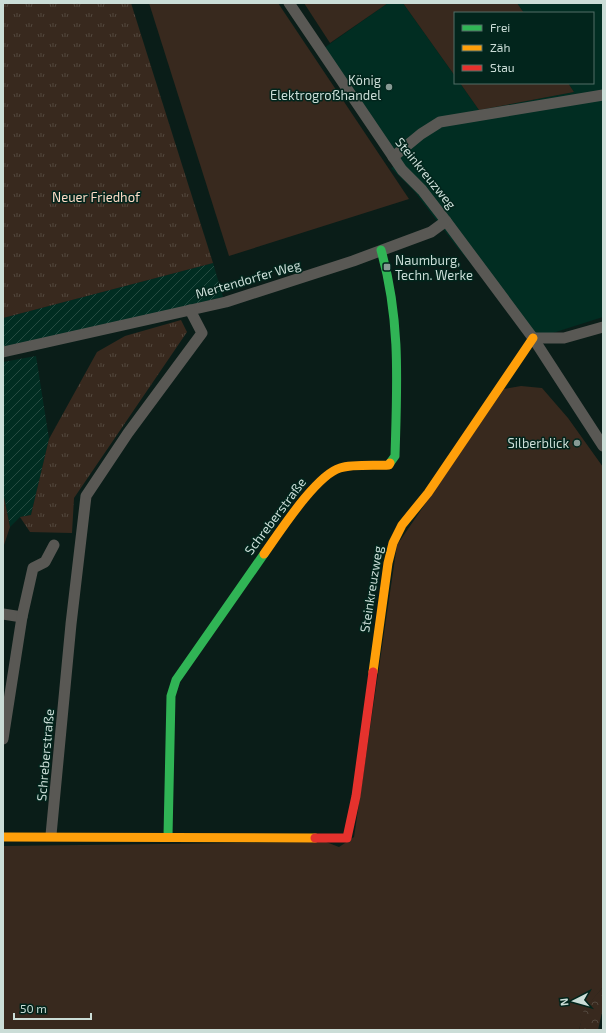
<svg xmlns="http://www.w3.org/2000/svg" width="606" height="1033" viewBox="0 0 606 1033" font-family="'Exo 2',sans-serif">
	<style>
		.built { fill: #012d22 }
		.industrial { fill: url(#industrial-furrows) }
		.green { fill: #38291e }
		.forest { fill: url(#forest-crowns) }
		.park { fill: url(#park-tufts) }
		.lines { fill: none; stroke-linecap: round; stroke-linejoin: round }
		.street { stroke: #595854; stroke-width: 11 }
		.fast { stroke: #30b455; stroke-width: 9 }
		.slow { stroke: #ff9f0a; stroke-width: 9 }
		.jam { stroke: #e5322d; stroke-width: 9 }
		.poi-dot { fill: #879a94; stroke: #02251c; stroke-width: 1.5 }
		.labels { text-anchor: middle; stroke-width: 3; stroke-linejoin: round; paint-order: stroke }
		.poi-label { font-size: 13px; fill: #cbddd7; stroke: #02251c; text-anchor: end }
		.street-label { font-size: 13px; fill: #cbddd7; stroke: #02251c }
		.park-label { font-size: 13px; fill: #fddac5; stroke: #02251c }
	</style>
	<defs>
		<pattern id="industrial-furrows" width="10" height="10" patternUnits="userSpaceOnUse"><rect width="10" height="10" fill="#012d22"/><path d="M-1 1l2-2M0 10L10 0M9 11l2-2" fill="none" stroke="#254b41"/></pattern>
		<pattern id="forest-crowns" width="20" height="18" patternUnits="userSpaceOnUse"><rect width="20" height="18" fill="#38291e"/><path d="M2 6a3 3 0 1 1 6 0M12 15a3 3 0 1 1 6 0" fill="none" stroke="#53483e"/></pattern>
		<pattern id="park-tufts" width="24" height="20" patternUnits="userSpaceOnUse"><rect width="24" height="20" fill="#38291e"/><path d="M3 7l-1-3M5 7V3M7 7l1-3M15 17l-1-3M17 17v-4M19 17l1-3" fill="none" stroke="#53483e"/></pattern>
	</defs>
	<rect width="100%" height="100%" fill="#0a1d18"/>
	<polygon class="built" points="388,3 403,3 455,76 455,83 460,83 479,110 574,92 568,83 593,83 593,13 524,13 517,3 603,3 603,317 534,339 457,247 414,191 391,168 397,164 321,50"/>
	<g class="industrial">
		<polygon points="213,263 223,297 3,351 3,318"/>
		<polygon points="36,356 49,439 31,515 20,517 10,527 3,492 3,362"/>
	</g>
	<g class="green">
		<polygon points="149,3 278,3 409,199 229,256"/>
		<polygon points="304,3 388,3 330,43"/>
		<polygon points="403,3 517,3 524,13 455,13 455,76"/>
		<polygon points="460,83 568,83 574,92 479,110"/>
		<polygon points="521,386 542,388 568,418 603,467 603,987 585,1009 579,1030 3,1030 3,846 326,842 339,847 354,837 397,545 504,389"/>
		<polygon points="3,492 10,527 3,548"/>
	</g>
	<polygon class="forest" points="603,987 603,1008 598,1030 579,1030 584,1009"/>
	<g class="park">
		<polygon points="3,3 131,3 213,263 3,318"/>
		<polygon points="181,320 187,332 74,498 72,533 30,532 20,517 31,515 49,439 97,352 125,336"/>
	</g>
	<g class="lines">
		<g class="street">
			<polyline points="289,3 402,170 422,190 446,221 533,338 603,446"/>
			<polyline points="393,157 421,134 440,122 603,95"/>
			<polyline points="533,338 564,338 603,327"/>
			<polyline points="3,352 226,302 353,261 431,232 446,221"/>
			<polyline points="3,614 22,617"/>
			<polyline points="3,739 22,617 33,568 45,562 54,545"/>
			<polyline points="51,835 71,624 86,496 128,433 202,333 190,310"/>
		</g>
		<g class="fast">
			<path d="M381,250C401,320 397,385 395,456L390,463"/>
			<polyline points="168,836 171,696 176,680 264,554"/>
		</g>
		<g class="slow">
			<path d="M264,554C279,533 316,475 340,468C353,464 375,466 389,465L390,463"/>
			<polyline points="373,672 388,563 393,543 402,525 428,493 533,338"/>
			<polyline points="3,837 315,838"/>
		</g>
		<polyline class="jam" points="315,838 347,838 356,796 373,672"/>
	</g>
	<g class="poi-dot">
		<circle cx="389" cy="87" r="4"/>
		<rect x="383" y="263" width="8" height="8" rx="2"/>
		<circle cx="577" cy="443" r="4"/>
	</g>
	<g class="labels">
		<g class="poi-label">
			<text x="381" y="85">König<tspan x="381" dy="15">Elektrogroßhandel</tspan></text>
			<text x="395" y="265" text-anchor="start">Naumburg,<tspan x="395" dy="15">Techn. Werke</tspan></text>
			<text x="569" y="448">Silberblick</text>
		</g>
		<g class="street-label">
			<text transform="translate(426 173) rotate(51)" y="5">Steinkreuzweg</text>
			<text transform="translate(248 279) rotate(-16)" y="5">Mertendorfer Weg</text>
			<text transform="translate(275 516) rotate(-53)" y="5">Schreberstraße</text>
			<text transform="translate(371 589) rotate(-81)" y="5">Steinkreuzweg</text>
			<text transform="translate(45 755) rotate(-85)" y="5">Schreberstraße</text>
		</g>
		<g class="park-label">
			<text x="96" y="202">Neuer Friedhof</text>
		</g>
	</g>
	<rect width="606" height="1033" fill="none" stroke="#cbddd7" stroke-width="8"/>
	<rect x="454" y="12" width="140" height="72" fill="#02251c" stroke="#526f67"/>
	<rect x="462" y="25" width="20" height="6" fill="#30b455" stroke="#526f67"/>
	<text x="490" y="32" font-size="12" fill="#cbddd7">Frei</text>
	<rect x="462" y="45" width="20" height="6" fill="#ff9f0a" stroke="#526f67"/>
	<text x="490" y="52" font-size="12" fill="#cbddd7">Zäh</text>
	<rect x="462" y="65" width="20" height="6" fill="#e5322d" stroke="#526f67"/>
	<text x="490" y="72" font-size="12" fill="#cbddd7">Stau</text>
	<g transform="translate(574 1001) rotate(264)" stroke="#02251c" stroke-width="3" paint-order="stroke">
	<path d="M0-3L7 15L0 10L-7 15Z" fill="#cbddd7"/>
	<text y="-6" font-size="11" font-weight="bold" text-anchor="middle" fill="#cbddd7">N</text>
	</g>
	<path d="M14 1013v6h77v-6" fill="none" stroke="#cbddd7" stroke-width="2"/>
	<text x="20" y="1013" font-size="12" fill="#cbddd7" stroke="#02251c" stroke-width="3" paint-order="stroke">50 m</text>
</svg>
